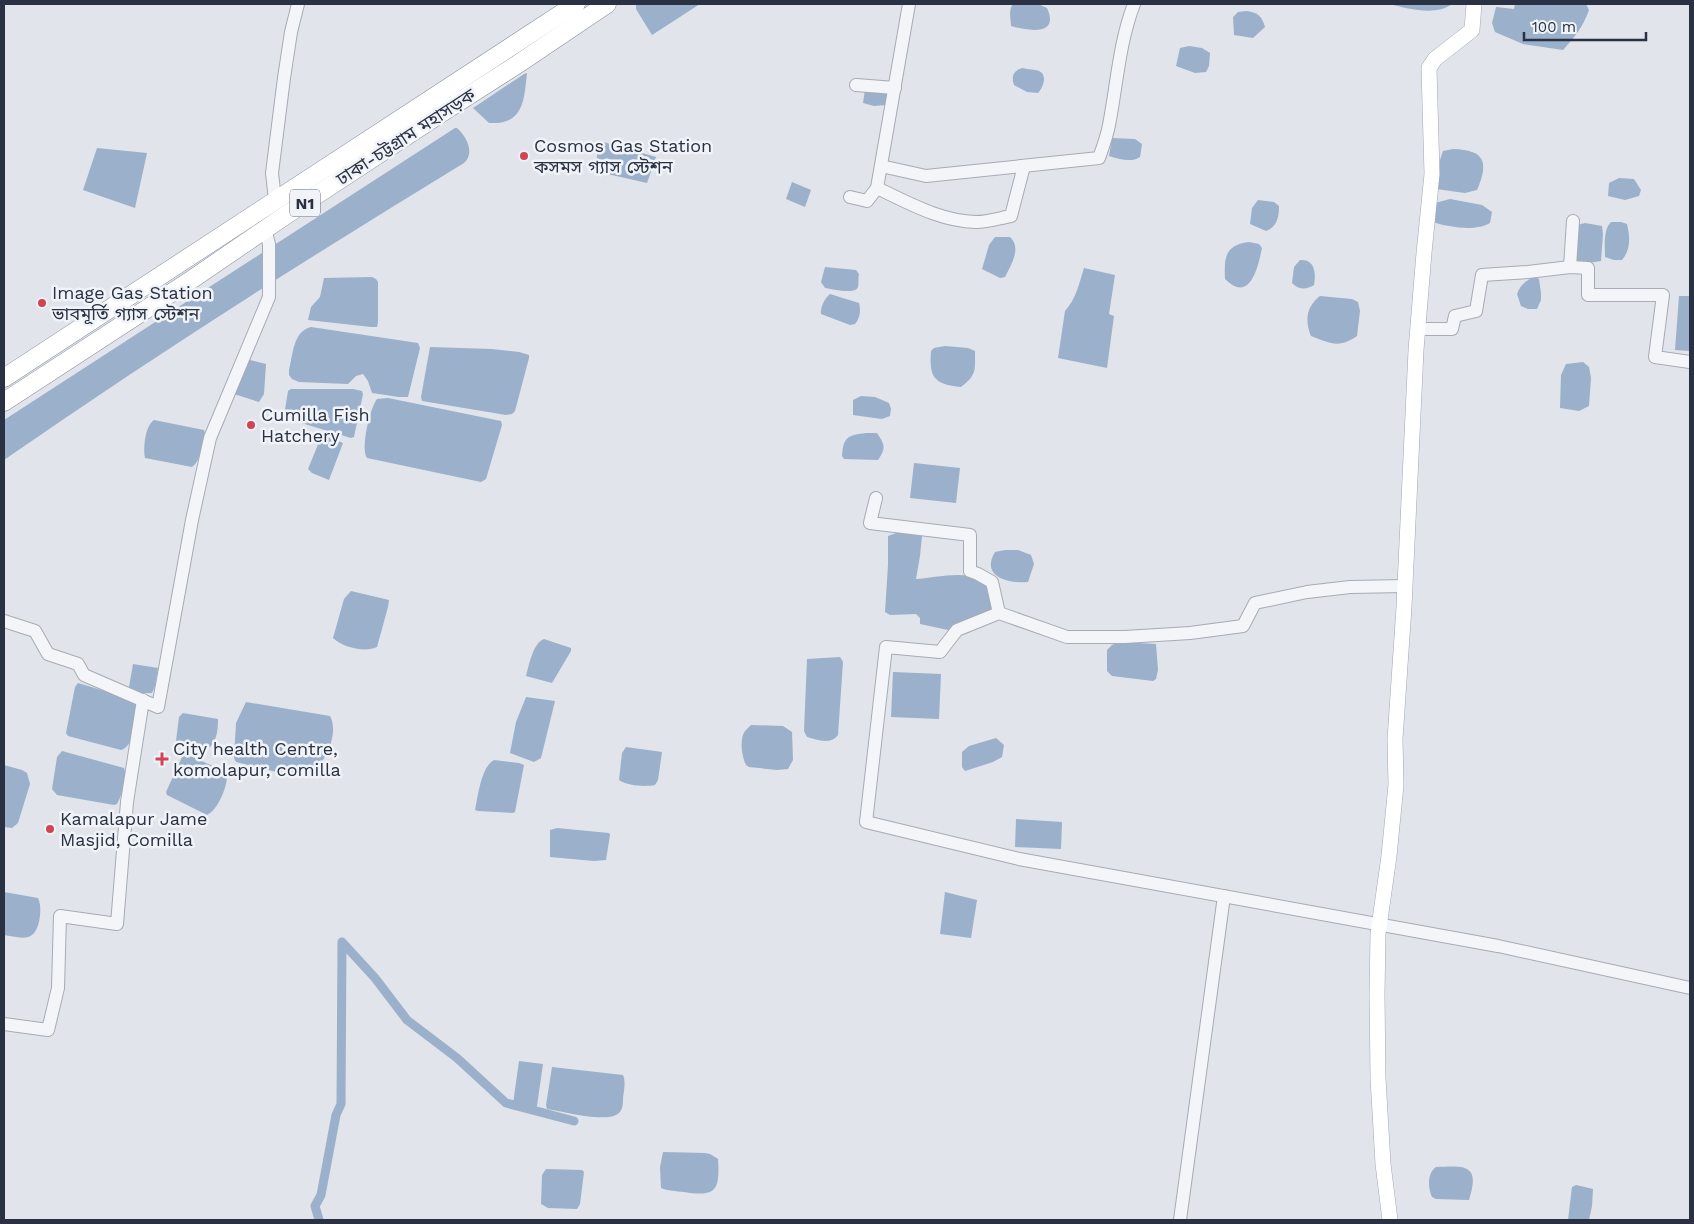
<svg xmlns="http://www.w3.org/2000/svg" width="1694" height="1224" viewBox="0 0 1694 1224" font-family="'Work Sans','Noto Sans Bengali',sans-serif">
	<style>
		.water { fill: #9bb0cb }
		.lines { fill: none; stroke-linecap: round; stroke-linejoin: round }
		.canal { stroke: #9bb0cb; stroke-width: 9 }
		.minor-casing { stroke: #a6abb4; stroke-width: 14 }
		.major-casing { stroke: #a0a8b6; stroke-width: 16 }
		.highway-casing { stroke: #8891a1; stroke-width: 19 }
		.minor { stroke: #f4f5f8; stroke-width: 12 }
		.major { stroke: #fff; stroke-width: 15 }
		.highway { stroke: #fff; stroke-width: 18 }
		.poi-dot { fill: #d24354; stroke: #f0f3f7; stroke-width: 2 }
		.labels { text-anchor: middle; stroke-width: 5; stroke-linejoin: round; paint-order: stroke }
		.shield { fill: #f0f3f7; stroke: #656b78; stroke-width: 1 }
		.shield-label { font-size: 16px; font-weight: bold; fill: #293142 }
		.street-label { font-size: 18px; fill: #293142; stroke: #f0f3f7 }
		.poi-label { font-size: 18px; fill: #293142; stroke: #f0f3f7; text-anchor: start }
	</style>
	<rect width="100%" height="100%" fill="#e1e4ea"/>
	<g class="water">
		<polygon points="636,4 700,4 652,35 636,9"/>
		<path d="M1013,4H1038L1047,8C1060,36 1028,31 1011,26C1011,19 1008,10 1013,4Z"/>
		<path d="M1390,4H1452C1437,16 1408,9 1390,4Z"/>
		<path d="M1515,4H1586L1589,10C1583,27 1574,38 1563,50L1523,44L1495,32L1492,23L1496,7L1514,9Z"/>
		<path d="M1246,11C1257,12 1262,16 1265,27L1253,38L1234,35L1233,17L1238,12Z"/>
		<polygon points="1189,46 1202,48 1210,53 1209,66 1206,72 1195,73 1176,66 1180,48"/>
		<path d="M1023,68C1028,70 1035,69 1039,71C1048,75 1043,88 1038,93L1027,92L1014,85C1011,77 1013,70 1023,68Z"/>
		<path d="M527,73C524,100 524,125 489,123L473,108L524,74Z"/>
		<polygon points="865,89 888,91 886,105 874,106 863,103"/>
		<path d="M455,128H457C467,137 475,153 464,163C308,258 154,356 4,460V420Z"/>
		<path d="M1112,138L1135,139L1142,144L1140,157C1131,163 1119,159 1109,156Z"/>
		<polygon points="600,141 656,157 647,183 594,171"/>
		<polygon points="97,148 147,153 135,208 83,190"/>
		<path d="M1453,149C1485,150 1489,162 1477,190L1465,193L1436,189L1440,160L1443,151Z"/>
		<polygon points="1619,178 1634,179 1641,190 1639,196 1625,200 1608,196 1609,183"/>
		<polygon points="792,182 811,190 805,207 786,199"/>
		<path d="M1450,199L1482,205L1492,212L1490,223C1475,232 1449,227 1432,222L1435,203Z"/>
		<path d="M1258,200L1274,202L1279,206C1279,217 1277,227 1266,231L1250,224L1252,208Z"/>
		<path d="M1611,222H1621L1627,224C1630,237 1631,249 1622,260H1614L1605,257C1605,246 1603,230 1611,222Z"/>
		<polygon points="1585,223 1602,226 1603,234 1601,261 1588,263 1573,261 1577,225"/>
		<path d="M995,237H1010C1022,248 1011,265 1005,277L1000,278L982,269L989,245Z"/>
		<path d="M1249,242L1259,244L1262,248C1258,267 1250,304 1225,279C1224,257 1225,245 1249,242Z"/>
		<path d="M1300,260C1315,259 1316,273 1314,285C1306,290 1299,290 1292,283L1294,267Z"/>
		<path d="M825,267L856,270L859,274C858,277 859,283 858,287C855,295 832,289 825,288L821,282Z"/>
		<path d="M1084,268L1115,275L1109,314L1114,316L1107,368L1058,358L1065,311C1076,299 1079,284 1084,268Z"/>
		<polygon points="372,277 376,279 378,282 378,322 377,327 371,327 308,320 311,307 320,297 324,278"/>
		<path d="M1535,277L1539,279L1541,293V300L1537,309H1528L1521,306L1517,294C1520,285 1526,280 1535,277Z"/>
		<path d="M830,294L859,303C861,311 860,318 855,324L850,325L821,314C820,307 825,298 830,294Z"/>
		<path d="M1320,296L1352,299L1358,302L1360,311L1357,336C1338,349 1330,343 1311,336C1305,320 1306,307 1320,296Z"/>
		<polygon points="1679,296 1690,296 1690,351 1675,350"/>
		<path d="M311,327L418,343L420,348L408,397H399L372,393L368,381L363,374L356,376L348,384L299,382L292,379L289,375V370C293,355 293,331 311,327Z"/>
		<path d="M945,346L968,348L975,351C975,370 977,375 961,387C934,384 929,378 931,351L934,348Z"/>
		<polygon points="430,347 492,349 519,352 529,355 529,358 515,411 512,414 506,415 422,401 421,397"/>
		<polygon points="246,359 266,364 264,394 259,402 234,394"/>
		<polygon points="1583,362 1589,367 1591,378 1589,406 1579,411 1560,408 1561,375 1566,364"/>
		<polygon points="291,389 353,389 362,391 363,394 354,437 351,438 288,419 284,416 288,391"/>
		<polygon points="861,396 875,397 889,403 891,409 890,416 882,419 853,415 853,400"/>
		<path d="M388,398L501,421L502,425L486,479L481,482L367,458C360,449 370,408 377,399Z"/>
		<path d="M154,420L204,430L205,434C202,445 201,461 192,467L145,458C143,448 145,426 154,420Z"/>
		<path d="M866,433H877C885,445 886,448 878,460L844,459L842,456C843,437 848,435 866,433Z"/>
		<polygon points="325,436 343,443 329,480 312,473 308,469 321,437"/>
		<polygon points="914,463 960,468 956,503 910,498"/>
		<path d="M899,532L922,536L920,556L916,579C935,578 980,566 989,589C992,596 992,605 993,612L948,630L920,624V618L916,614L890,615L885,612L888,565V536Z"/>
		<path d="M1005,550H1018L1031,555L1034,564L1028,582C1009,584 980,577 995,552Z"/>
		<path d="M351,591L389,600L388,607L377,647C365,653 342,647 333,638L344,599Z"/>
		<path d="M544,639L571,648V651L552,683L526,676C529,665 533,643 544,639Z"/>
		<polygon points="1119,642 1156,644 1158,670 1156,679 1153,681 1112,676 1107,671 1107,650 1112,645"/>
		<path d="M840,657L843,662L838,735C831,745 817,740 807,737L804,731L807,659Z"/>
		<polygon points="133,664 158,668 155,686 152,693 142,693 130,690 129,687"/>
		<polygon points="893,672 941,674 939,719 891,717"/>
		<path d="M78,683L128,698L137,703C135,716 136,746 121,750L68,736L66,733L75,687Z"/>
		<polygon points="526,697 555,701 541,758 534,762 510,753 516,722"/>
		<path d="M246,702L330,716C338,730 329,753 320,764C316,769 309,773 304,777L293,776L236,762L234,758L236,723Z"/>
		<path d="M183,713L218,719C218,729 217,740 210,747L205,748L176,741L179,717Z"/>
		<path d="M751,725L783,726L792,732L793,760L788,769L777,770L749,767L746,765C742,757 739,739 745,731C747,729 749,727 751,725Z"/>
		<polygon points="996,738 1004,745 1002,757 993,762 965,771 962,767 962,752 969,746"/>
		<path d="M626,747L662,752L658,780L655,785C645,787 628,786 619,780L622,753Z"/>
		<path d="M62,751L124,768C128,779 122,794 117,804L114,805L57,795L52,789L57,757Z"/>
		<path d="M183,755H188L224,771L227,776C227,787 218,810 207,815L167,795L166,792Z"/>
		<path d="M494,760L519,763L524,765L515,812L513,813L478,811L475,810C478,796 481,767 494,760Z"/>
		<polygon points="4,765 22,770 27,773 30,784 18,823 12,828 4,827"/>
		<polygon points="1016,819 1062,822 1061,849 1015,847"/>
		<polygon points="557,828 609,833 610,835 606,860 594,861 550,857 550,830"/>
		<path d="M4,892L38,898C43,907 40,935 28,937C21,939 11,936 4,935Z"/>
		<polygon points="945,892 977,900 971,938 940,934"/>
		<polygon points="519,1061 543,1064 537,1106 535,1108 513,1104"/>
		<path d="M552,1067L623,1075C626,1081 624,1091 623,1098C623,1103 623,1109 619,1113C607,1124 562,1111 547,1109L546,1105Z"/>
		<path d="M663,1152L705,1153L710,1154L718,1159C720,1191 716,1197 684,1192C676,1191 668,1191 661,1188L660,1167Z"/>
		<path d="M1436,1167C1464,1166 1481,1163 1469,1200L1436,1199L1432,1197C1428,1188 1427,1173 1436,1167Z"/>
		<polygon points="546,1169 582,1170 584,1172 580,1204 577,1209 548,1208 541,1204 542,1175"/>
		<polygon points="1576,1185 1593,1189 1592,1206 1589,1220 1568,1220 1572,1187"/>
	</g>
	<g class="lines">
		<polyline class="canal" points="319,1220 315,1206 321,1195 336,1115 341,1104 342,942 375,978 407,1020 457,1058 506,1103 574,1121"/>
		<g class="minor-casing">
			<g id="minor">
				<polyline points="856,85 895,88"/>
				<path d="M881,166L926,176L1099,158C1103,147 1107,136 1109,125C1117,84 1119,43 1134,4"/>
				<path d="M877,188C909,203 940,221 976,222C988,222 1000,218 1011,216L1024,166"/>
				<polyline points="850,197 867,201 877,188 909,4"/>
				<polyline points="275,200 272,173 284,78 291,32 298,4"/>
				<polyline points="1570,267 1573,221"/>
				<polyline points="1418,329 1452,329 1455,316 1476,311 1482,275 1528,272 1570,267 1588,268 1588,295 1663,295 1655,357 1690,362"/>
				<polyline points="876,498 870,523 970,535 970,571 978,574 992,582 999,613"/>
				<polyline points="1405,586 1350,587 1307,592 1255,603 1243,626 1190,633 1125,637 1067,637 999,613 957,630 940,652 886,647 866,822 1019,859 1498,946 1690,988"/>
				<polyline points="4,621 35,631 48,654 78,664 84,675 158,707 192,520 210,438 269,297 269,244 265,229"/>
				<polyline points="4,1024 48,1030 58,988 60,916 117,924 127,802 143,700"/>
				<polyline points="1180,1220 1224,896"/>
			</g>
		</g>
		<g class="major-casing">
			<polyline id="major" points="1390,1220 1383,1164 1378,1078 1377,995 1378,934 1389,856 1396,785 1395,739 1404,607 1416,350 1424,253 1432,174 1429,68 1435,59 1472,30 1474,4"/>
		</g>
		<g class="highway-casing">
			<g id="highway">
				<polyline points="4,378 576,4"/>
				<polyline points="4,402 191,280 286,215 446,110 518,64 607,4"/>
			</g>
		</g>
		<use href="#minor" class="minor"/>
		<use href="#major" class="major"/>
		<use href="#highway" class="highway"/>
	</g>
	<g class="poi-dot">
		<circle cx="524" cy="156" r="5"/>
		<circle cx="42" cy="303" r="5"/>
		<circle cx="251" cy="425" r="5"/>
		<path d="M159.5 751.5h5v5h5v5h-5v5h-5v-5h-5v-5h5z"/>
		<circle cx="50" cy="829" r="5"/>
	</g>
	<g class="labels">
		<rect class="shield" x="290" y="189.5" width="30" height="27" rx="4"/>
		<g class="shield-label">
			<text x="305" y="209">N1</text>
		</g>
		<g class="street-label">
			<text transform="translate(406 137) rotate(-33)" y="6">ঢাকা-চট্টগ্রাম মহাসড়ক</text>
		</g>
		<g class="poi-label">
			<text x="534" y="152">Cosmos Gas Station<tspan x="534" dy="21">কসমস গ্যাস স্টেশন</tspan></text>
			<text x="52" y="299">Image Gas Station<tspan x="52" dy="21">ভাবমূর্তি গ্যাস স্টেশন</tspan></text>
			<text x="261" y="421">Cumilla Fish<tspan x="261" dy="21">Hatchery</tspan></text>
			<text x="173" y="755">City health Centre,<tspan x="173" dy="21">komolapur, comilla</tspan></text>
			<text x="60" y="825">Kamalapur Jame<tspan x="60" dy="21">Masjid, Comilla</tspan></text>
		</g>
	</g>
	<rect width="1694" height="1224" fill="none" stroke="#293142" stroke-width="10"/>
	<path d="M1524 32v8h122v-8" fill="none" stroke="#293142" stroke-width="2.5"/>
	<text x="1532" y="32" font-size="15" fill="#293142" stroke="#f0f3f7" stroke-width="4" paint-order="stroke">100 m</text>
</svg>
